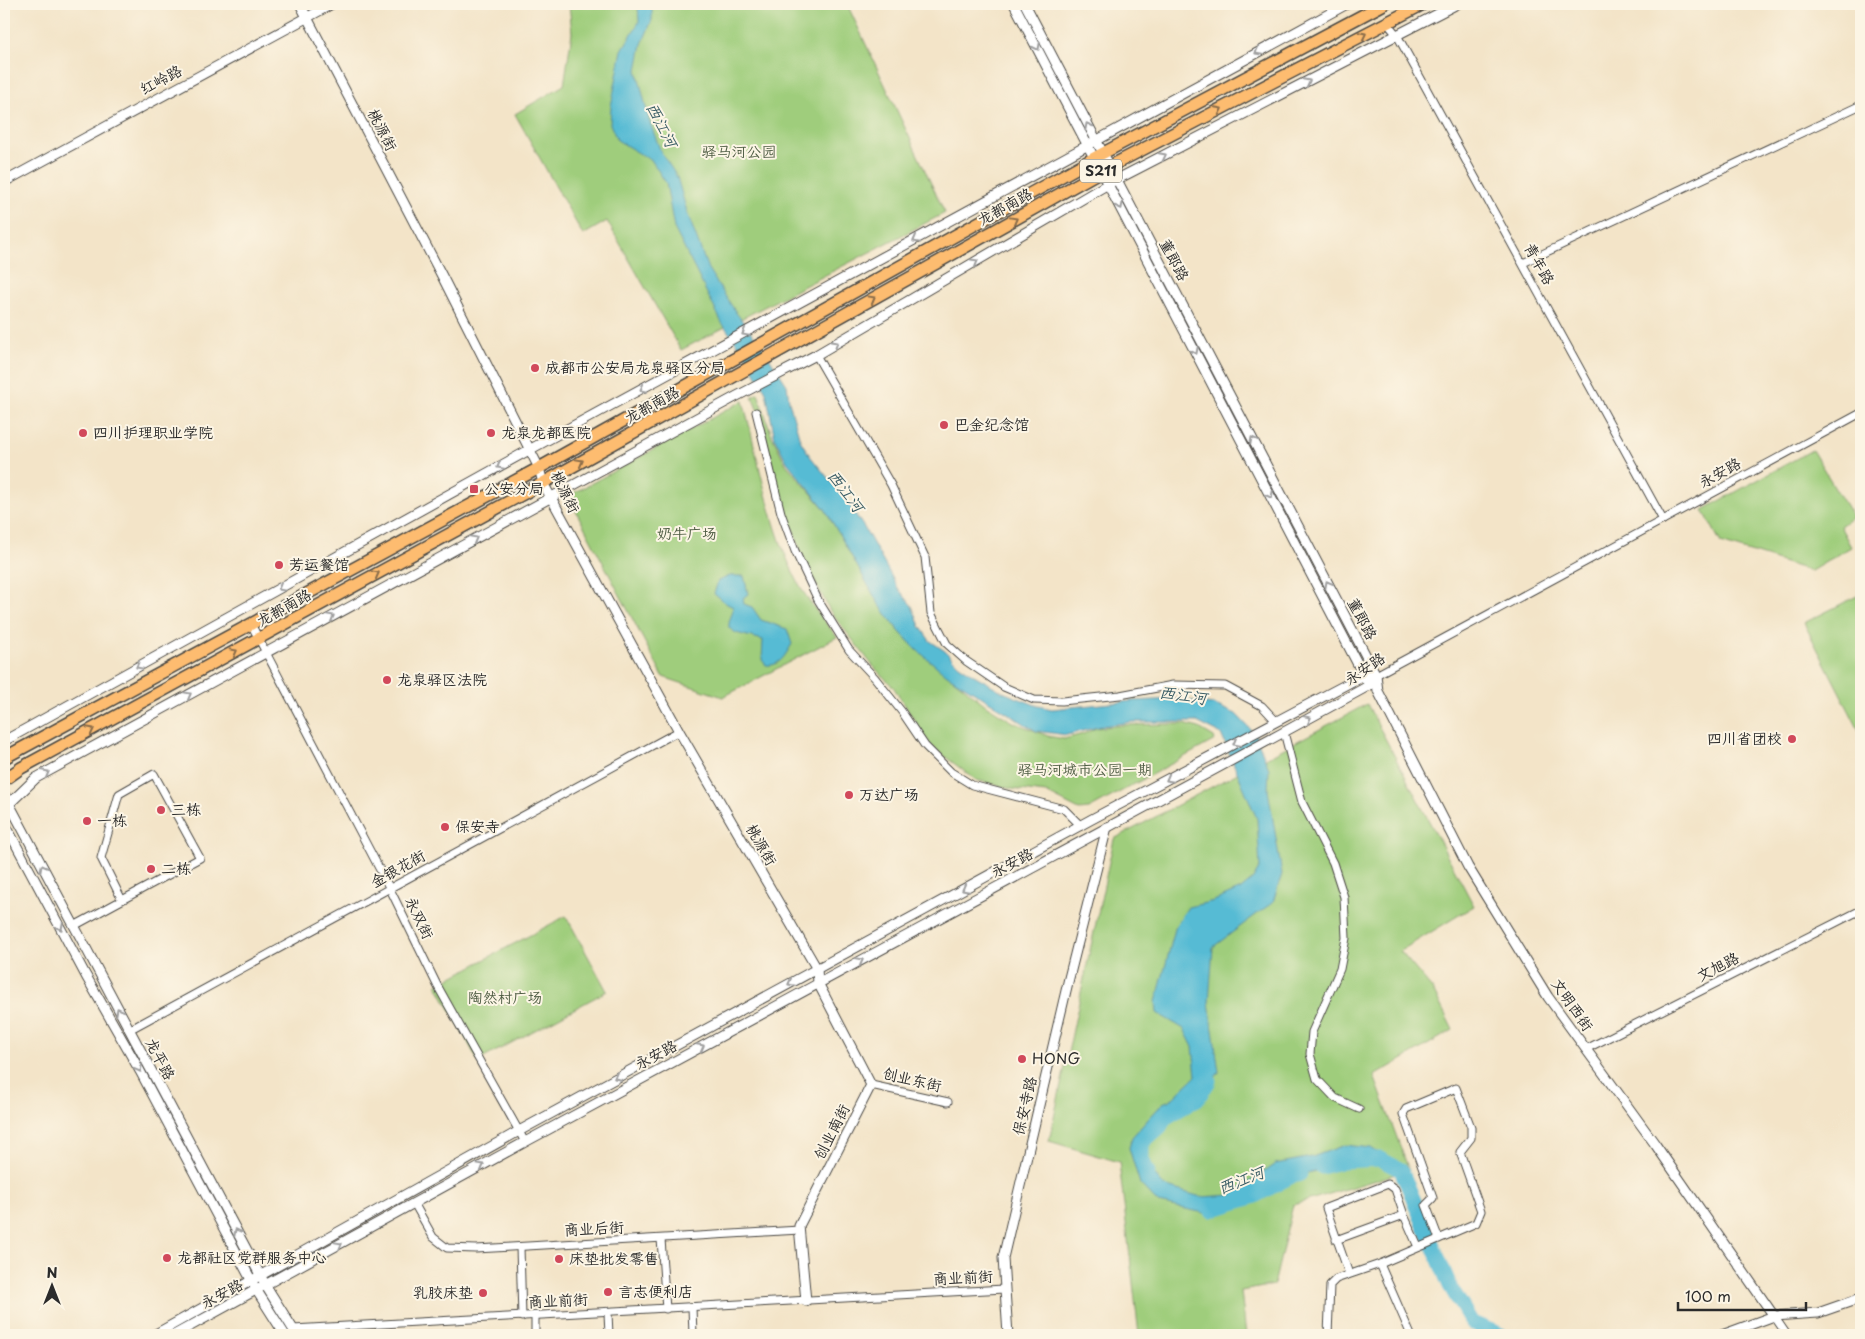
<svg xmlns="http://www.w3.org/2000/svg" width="1865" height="1339" viewBox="0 0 1865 1339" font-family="'Playpen Sans','LXGW WenKai TC',sans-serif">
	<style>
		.green { fill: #9fcd7b; stroke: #657c53 }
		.water { fill: #56bbd4; stroke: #407380 }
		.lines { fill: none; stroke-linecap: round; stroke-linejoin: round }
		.river { stroke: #56bbd4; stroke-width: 15 }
		.minor-casing { stroke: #494743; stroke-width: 9 }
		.tertiary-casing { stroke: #494743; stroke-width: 11 }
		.primary-casing { stroke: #494743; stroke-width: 14 }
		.minor { stroke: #fff; stroke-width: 7 }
		.tertiary { stroke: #fff; stroke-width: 9 }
		.primary { stroke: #fdbc6f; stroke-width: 11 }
		.oneway { stroke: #8a6c4a }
		.oneway2 { stroke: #a0a0a0 }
		.poi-dot { fill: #d1495b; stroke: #fcf5e5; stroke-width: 2 }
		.labels { text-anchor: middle; stroke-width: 4; stroke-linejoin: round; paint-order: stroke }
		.shield { fill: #fcf5e5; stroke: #6a6863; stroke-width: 1 }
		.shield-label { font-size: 14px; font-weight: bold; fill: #2b2b2b }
		.street-label { font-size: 15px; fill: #2b2b2b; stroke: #fcf5e5 }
		.park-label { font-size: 15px; fill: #4e5c43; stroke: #fcf5e5 }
		.poi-label { font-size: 15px; fill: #2b2b2b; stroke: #fcf5e5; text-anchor: start }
		.water-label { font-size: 16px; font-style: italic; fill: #3a5d66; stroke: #fcf5e5 }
	</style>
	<rect width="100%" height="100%" fill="#fcf5e5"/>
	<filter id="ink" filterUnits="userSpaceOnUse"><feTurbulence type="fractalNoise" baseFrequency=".02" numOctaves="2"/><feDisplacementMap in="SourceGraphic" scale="10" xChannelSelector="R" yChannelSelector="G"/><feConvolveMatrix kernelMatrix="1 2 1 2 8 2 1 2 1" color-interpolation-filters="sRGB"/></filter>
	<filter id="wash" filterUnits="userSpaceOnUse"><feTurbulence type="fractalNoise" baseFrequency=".0096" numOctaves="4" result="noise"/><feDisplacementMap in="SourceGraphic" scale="20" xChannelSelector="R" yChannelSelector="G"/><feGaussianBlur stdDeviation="1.12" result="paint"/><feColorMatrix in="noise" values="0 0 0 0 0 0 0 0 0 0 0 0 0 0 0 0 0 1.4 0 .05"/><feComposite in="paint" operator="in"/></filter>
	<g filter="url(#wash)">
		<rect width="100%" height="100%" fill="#f3e4c8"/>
		<g class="green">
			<polygon points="569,4 847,4 945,213 681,350 607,221 583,235 515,114 564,85 572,33"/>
			<polygon points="758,393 772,436 786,464 825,509 878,602 899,631 917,650 987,706 1013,722 1048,736 1064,739 1083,734 1096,728 1123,725 1184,724 1199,728 1214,737 1215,740 1089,809 1079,810 1046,793 1012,789 976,780 931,746 894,688 873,666 830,611 803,558 774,474 763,423 752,397"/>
			<path d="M743,401C759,460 770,531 799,584C809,603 824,620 837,637L723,697L663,677L568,496Z"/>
			<polygon points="1812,450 1853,517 1840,526 1851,547 1811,571 1721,543 1703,510"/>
			<polygon points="1861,594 1861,734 1804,623"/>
			<polygon points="1367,704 1474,906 1400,951 1433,990 1453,1030 1374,1076 1409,1170 1293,1205 1274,1285 1241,1291 1246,1335 1139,1335 1119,1162 1049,1141 1114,839"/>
			<polygon points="566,916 607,991 478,1061 437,985"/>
		</g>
		<g class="water">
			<polygon points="638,4 652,4 652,20 642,44 637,70 649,120 661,152 677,177 688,215 708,269 737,314 761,345 787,385 789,401 800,440 810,456 846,500 865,529 898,588 912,606 920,626 930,641 945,651 959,665 974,675 1005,693 1038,706 1052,709 1131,701 1178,699 1213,704 1236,714 1255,734 1269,769 1268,790 1282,874 1273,902 1213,947 1209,1002 1219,1072 1204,1094 1173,1111 1157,1134 1140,1152 1149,1168 1164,1186 1201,1197 1231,1195 1275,1164 1312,1157 1345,1145 1371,1148 1386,1158 1348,1157 1332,1168 1297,1175 1209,1214 1158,1203 1140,1184 1129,1148 1132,1137 1152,1115 1163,1103 1172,1099 1196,1076 1193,1047 1184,1029 1157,1013 1156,1002 1176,925 1188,907 1214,901 1241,889 1253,879 1260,867 1257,819 1221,734 1197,722 1132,722 1102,726 1067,735 1036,731 947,675 917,650 899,631 878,603 825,509 787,462 775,439 766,392 745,355 722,323 674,228 666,183 652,161 617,140 610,124 611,106 622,50 639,22"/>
			<path d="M730,576H744L748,594L743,598L744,604L752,607L761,620L787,629L792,644C786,654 780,667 766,665L762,660L763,640L736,633L729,628C728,620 733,615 733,607L727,604L714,594L718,581Z"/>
		</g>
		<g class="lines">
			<g class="river">
				<polyline points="1322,1167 1343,1161 1380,1159 1401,1170 1450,1286 1472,1323 1501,1335"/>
				<polyline points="1148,1173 1142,1159 1142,1143 1160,1127 1165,1118 1197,1099 1209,1081"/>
				<polyline points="1211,1210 1255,1196 1290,1177 1300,1174"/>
			</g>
		</g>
	</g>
	<g filter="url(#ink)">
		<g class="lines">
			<g class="minor-casing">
				<g id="minor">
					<polyline points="1387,23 1397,35 1663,520"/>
					<polyline points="1523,263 1861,105"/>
					<polyline points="816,355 891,485 925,557 931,613 947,644 966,661 1004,687 1034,700 1062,701 1120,695 1173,685 1225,686 1262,706 1276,721"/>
					<polyline points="756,412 781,513 795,551 818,600 849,650 875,678 902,712 925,746 951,772 972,785 1064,809 1081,826"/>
					<polyline points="251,624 390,889 437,985 525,1142"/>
					<polyline points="1376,675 1861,413"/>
					<polyline points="1284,732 1302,802 1333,863 1344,897 1346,938 1340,969 1312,1032 1310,1054 1317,1079 1335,1098 1359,1109"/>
					<polyline points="74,926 122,900 101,858 119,794 154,774 200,858 122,900"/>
					<polyline points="129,1030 679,731"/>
					<polyline points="1586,1049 1861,910"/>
					<polyline points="871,1085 948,1102"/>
					<polyline points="414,1203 433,1237 447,1248 476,1249 800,1230"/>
					<polyline points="661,1239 666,1309"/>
					<polyline points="1336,1240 1404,1215"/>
					<polyline points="520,1247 522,1317"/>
					<polyline points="1380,1264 1411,1335"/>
					<polyline points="1349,1274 1326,1208 1388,1184 1395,1189 1404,1215 1418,1247"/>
					<polyline points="692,1307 693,1335"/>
					<polyline points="608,1313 609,1335"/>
					<polyline points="535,1316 535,1335"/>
					<polyline points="1774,1316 1787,1335"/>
					<polyline points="293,1329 1004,1289"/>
					<polyline points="1328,1335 1330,1285 1336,1279 1380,1264 1476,1223 1481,1211 1460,1152 1471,1138 1471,1127 1456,1088 1406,1109 1403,1114 1433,1198 1426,1205 1439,1239"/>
				</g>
			</g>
			<g class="tertiary-casing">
				<g id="tertiary">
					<polyline points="300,4 442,276 539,468 543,483 679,731 817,969 818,983 871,1085 799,1226 806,1301"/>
					<polyline points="1014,4 1366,680"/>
					<polyline points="1025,4 1376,675 1378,691 1468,867 1548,997 1655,1144 1774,1316"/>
					<polyline points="4,182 332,4"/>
					<polyline points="4,741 529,450 1347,4"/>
					<polyline points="4,794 266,1286 293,1329 295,1335"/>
					<polyline points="9,804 36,778 737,396 816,355 1108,184 1457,4"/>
					<polyline points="4,822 86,976 140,1071 257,1291 285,1335"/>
					<polyline points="154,1335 519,1131 1092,819 1364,675 1376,675"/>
					<polyline points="174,1335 525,1142 1284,732 1370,685 1376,675"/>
					<polyline points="1008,1335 1003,1258 1069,978 1107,827"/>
					<polyline points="1722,1335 1774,1316 1818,1313 1861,1298"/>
				</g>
			</g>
			<g class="primary-casing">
				<g id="primary">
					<polyline points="4,758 539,468 1094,158 1384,4"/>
					<polyline points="4,780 21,768 543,483 1101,171 1423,4"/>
				</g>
			</g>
			<use href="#minor" class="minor"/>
			<use href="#tertiary" class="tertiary"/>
			<use href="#primary" class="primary"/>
		</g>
		<defs><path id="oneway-chevron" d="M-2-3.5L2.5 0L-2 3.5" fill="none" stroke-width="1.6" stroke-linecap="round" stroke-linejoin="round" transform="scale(1.25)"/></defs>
		<g class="oneway">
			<use href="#oneway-chevron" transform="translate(1363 35) rotate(-27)"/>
			<use href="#oneway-chevron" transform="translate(1219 110) rotate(-27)"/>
			<use href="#oneway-chevron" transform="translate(1014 220) rotate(-29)"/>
			<use href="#oneway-chevron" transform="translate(872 299) rotate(-29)"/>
			<use href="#oneway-chevron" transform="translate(580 462) rotate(-29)"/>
			<use href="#oneway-chevron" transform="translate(376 574) rotate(-29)"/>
			<use href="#oneway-chevron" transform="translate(234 652) rotate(-29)"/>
			<use href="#oneway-chevron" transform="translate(91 730) rotate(-28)"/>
		</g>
		<g class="oneway2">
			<use href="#oneway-chevron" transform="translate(1037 47) rotate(63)"/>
			<use href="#oneway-chevron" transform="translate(1258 52) rotate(151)"/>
			<use href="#oneway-chevron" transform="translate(1307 82) rotate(-27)"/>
			<use href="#oneway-chevron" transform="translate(1088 126) rotate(-117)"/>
			<use href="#oneway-chevron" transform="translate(1163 156) rotate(-27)"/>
			<use href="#oneway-chevron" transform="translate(1120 206) rotate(63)"/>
			<use href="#oneway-chevron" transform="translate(916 240) rotate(151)"/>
			<use href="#oneway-chevron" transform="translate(975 262) rotate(-30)"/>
			<use href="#oneway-chevron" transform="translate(745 333) rotate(151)"/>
			<use href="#oneway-chevron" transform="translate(835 344) rotate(-30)"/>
			<use href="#oneway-chevron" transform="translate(1195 351) rotate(63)"/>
			<use href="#oneway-chevron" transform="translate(643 389) rotate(152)"/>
			<use href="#oneway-chevron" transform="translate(1253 440) rotate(-118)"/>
			<use href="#oneway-chevron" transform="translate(500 466) rotate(151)"/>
			<use href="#oneway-chevron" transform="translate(1270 495) rotate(63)"/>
			<use href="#oneway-chevron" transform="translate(474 539) rotate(-29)"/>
			<use href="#oneway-chevron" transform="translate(1328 584) rotate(-118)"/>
			<use href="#oneway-chevron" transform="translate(281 588) rotate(151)"/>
			<use href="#oneway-chevron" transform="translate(331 617) rotate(-29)"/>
			<use href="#oneway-chevron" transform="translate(139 666) rotate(151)"/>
			<use href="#oneway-chevron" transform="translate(188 695) rotate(-29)"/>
			<use href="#oneway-chevron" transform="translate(1308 719) rotate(-29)"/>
			<use href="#oneway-chevron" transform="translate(1236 743) rotate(151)"/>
			<use href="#oneway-chevron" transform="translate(46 773) rotate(-29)"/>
			<use href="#oneway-chevron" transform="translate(1169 779) rotate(152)"/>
			<use href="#oneway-chevron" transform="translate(43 868) rotate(-118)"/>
			<use href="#oneway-chevron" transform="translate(965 889) rotate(152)"/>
			<use href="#oneway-chevron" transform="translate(60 927) rotate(62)"/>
			<use href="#oneway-chevron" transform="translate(860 961) rotate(-28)"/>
			<use href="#oneway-chevron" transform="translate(791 983) rotate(152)"/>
			<use href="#oneway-chevron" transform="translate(119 1011) rotate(-118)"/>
			<use href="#oneway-chevron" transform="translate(701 1047) rotate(-28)"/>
			<use href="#oneway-chevron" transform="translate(139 1069) rotate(61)"/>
			<use href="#oneway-chevron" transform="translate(617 1077) rotate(152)"/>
			<use href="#oneway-chevron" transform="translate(481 1166) rotate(-29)"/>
			<use href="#oneway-chevron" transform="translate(237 1232) rotate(-118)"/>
			<use href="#oneway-chevron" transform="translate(339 1245) rotate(-29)"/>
		</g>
	</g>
	<g class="poi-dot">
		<circle cx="535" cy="368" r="5"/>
		<circle cx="944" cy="425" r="5"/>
		<circle cx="83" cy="433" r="5"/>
		<circle cx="491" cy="433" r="5"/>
		<rect x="469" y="484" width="10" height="10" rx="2.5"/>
		<circle cx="279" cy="565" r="5"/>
		<circle cx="387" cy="680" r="5"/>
		<circle cx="1792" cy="739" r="5"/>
		<circle cx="849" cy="795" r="5"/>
		<circle cx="161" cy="810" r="5"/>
		<circle cx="87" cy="821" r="5"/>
		<circle cx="445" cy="827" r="5"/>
		<circle cx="151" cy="869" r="5"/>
		<circle cx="1022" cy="1059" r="5"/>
		<circle cx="167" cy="1258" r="5"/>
		<circle cx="559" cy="1259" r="5"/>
		<circle cx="608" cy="1292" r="5"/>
		<circle cx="483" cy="1293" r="5"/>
	</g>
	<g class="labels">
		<rect class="shield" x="1080" y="159.5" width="42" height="23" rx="4"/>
		<g class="shield-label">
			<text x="1101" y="176">S211</text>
		</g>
		<g class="street-label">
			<text transform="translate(161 80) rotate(-28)" y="5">红岭路</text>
			<text transform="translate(382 130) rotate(63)" y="5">桃源街</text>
			<text transform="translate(1005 207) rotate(-29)" y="5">龙都南路</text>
			<text transform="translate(1174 260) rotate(62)" y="5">董郞路</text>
			<text transform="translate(1539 264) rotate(61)" y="5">青年路</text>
			<text transform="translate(652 405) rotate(-29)" y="5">龙都南路</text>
			<text transform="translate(1720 473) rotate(-29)" y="5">永安路</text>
			<text transform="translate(565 492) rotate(64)" y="5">桃源街</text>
			<text transform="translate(284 608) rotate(-29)" y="5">龙都南路</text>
			<text transform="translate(1362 619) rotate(62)" y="5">董郞路</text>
			<text transform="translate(1365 669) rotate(-34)" y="5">永安路</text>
			<text transform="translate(761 845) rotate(60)" y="5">桃源街</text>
			<text transform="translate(1012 863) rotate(-28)" y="5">永安路</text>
			<text transform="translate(398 869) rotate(-29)" y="5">金银花街</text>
			<text transform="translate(419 918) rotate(64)" y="5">永双街</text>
			<text transform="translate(1718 967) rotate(-27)" y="5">文旭路</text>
			<text transform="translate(1572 1005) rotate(55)" y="5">文明西街</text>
			<text transform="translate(656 1055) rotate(-28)" y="5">永安路</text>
			<text transform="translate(160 1059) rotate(62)" y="5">龙平路</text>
			<text transform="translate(912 1080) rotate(13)" y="5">创业东街</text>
			<text transform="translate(1025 1106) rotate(-77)" y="5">保安寺路</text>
			<text transform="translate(832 1132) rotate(-63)" y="5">创业南街</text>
			<text transform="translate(594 1229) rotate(-3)" y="5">商业后街</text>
			<text transform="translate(963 1278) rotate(-3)" y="5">商业前街</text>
			<text transform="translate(222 1294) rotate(-28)" y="5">永安路</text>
			<text transform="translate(558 1301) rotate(-3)" y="5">商业前街</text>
		</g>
		<g class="park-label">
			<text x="739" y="157">驿马河公园</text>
			<text x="687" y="539">奶牛广场</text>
			<text x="1085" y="775">驿马河城市公园一期</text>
			<text x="505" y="1003">陶然村广场</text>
		</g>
		<g class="poi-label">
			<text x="545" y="373">成都市公安局龙泉驿区分局</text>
			<text x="954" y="430">巴金纪念馆</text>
			<text x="93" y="438">四川护理职业学院</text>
			<text x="501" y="438">龙泉龙都医院</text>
			<text x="484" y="494">公安分局</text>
			<text x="289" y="570">芳运餐馆</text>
			<text x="397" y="685">龙泉驿区法院</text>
			<text x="1782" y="744" text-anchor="end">四川省团校</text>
			<text x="859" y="800">万达广场</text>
			<text x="171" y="815">三栋</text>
			<text x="97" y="826">一栋</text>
			<text x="455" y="832">保安寺</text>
			<text x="161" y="874">二栋</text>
			<text x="1032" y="1064">HONG</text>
			<text x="177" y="1263">龙都社区党群服务中心</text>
			<text x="569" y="1264">床垫批发零售</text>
			<text x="618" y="1297">言志便利店</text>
			<text x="473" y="1298" text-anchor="end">乳胶床垫</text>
		</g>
		<g class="water-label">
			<text transform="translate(662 125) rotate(63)" y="6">西江河</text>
			<text transform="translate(846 491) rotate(53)" y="6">西江河</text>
			<text transform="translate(1183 695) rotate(8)" y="6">西江河</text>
			<text transform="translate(1241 1180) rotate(-22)" y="6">西江河</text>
		</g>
	</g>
	<rect width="1865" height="1339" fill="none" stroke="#fcf5e5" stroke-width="20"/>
	<g transform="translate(52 1286)" stroke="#fcf5e5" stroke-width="4" paint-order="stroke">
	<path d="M0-4L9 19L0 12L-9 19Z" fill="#2b2b2b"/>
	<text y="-8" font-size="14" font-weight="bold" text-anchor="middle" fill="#2b2b2b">N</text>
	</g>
	<path d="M1678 1302v8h128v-8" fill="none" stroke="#2b2b2b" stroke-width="2.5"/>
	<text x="1685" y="1302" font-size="15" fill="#2b2b2b" stroke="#fcf5e5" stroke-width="4" paint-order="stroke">100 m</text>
</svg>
